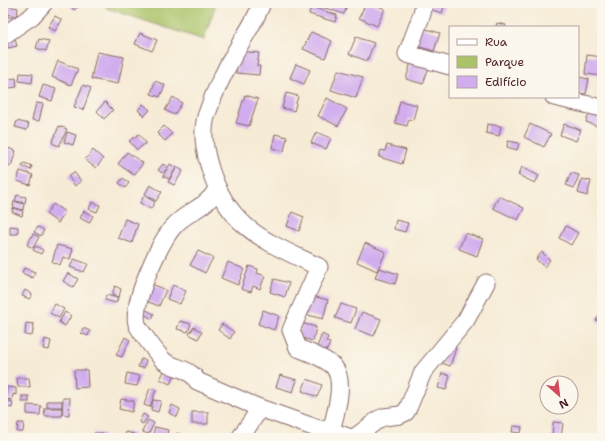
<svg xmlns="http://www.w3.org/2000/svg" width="605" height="441" viewBox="0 0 605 441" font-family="'Shantell Sans',sans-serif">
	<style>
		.green { fill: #aac369; stroke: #7a714a }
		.building { fill: #d1adee }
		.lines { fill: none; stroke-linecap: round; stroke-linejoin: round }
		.minor-casing { stroke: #866666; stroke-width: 19 }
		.minor { stroke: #fff; stroke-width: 17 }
	</style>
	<rect width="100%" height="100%" fill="#fbf7ec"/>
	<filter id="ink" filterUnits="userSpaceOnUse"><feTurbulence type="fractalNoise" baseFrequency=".025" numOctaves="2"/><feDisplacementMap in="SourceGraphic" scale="8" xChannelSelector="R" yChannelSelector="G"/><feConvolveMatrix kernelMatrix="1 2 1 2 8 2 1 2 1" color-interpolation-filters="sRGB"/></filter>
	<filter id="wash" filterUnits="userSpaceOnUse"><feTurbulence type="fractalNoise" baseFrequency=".012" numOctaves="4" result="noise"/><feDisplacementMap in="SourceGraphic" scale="16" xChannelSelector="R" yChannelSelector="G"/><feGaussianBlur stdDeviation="0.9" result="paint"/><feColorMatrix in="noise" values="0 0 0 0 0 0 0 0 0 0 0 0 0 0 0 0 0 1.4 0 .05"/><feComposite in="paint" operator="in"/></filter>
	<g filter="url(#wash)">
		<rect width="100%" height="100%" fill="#f6ebd5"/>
		<polygon class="green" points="108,3 216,3 204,40 106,8"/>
		<g id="blocks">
			<g class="building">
				<polygon points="71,3 82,3 74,10 69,5"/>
				<polygon points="323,3 348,3 344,14 322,7"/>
				<polygon points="366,3 371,3 385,9 377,26 359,18"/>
				<polygon points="427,3 445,3 442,13 426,8"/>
				<polygon points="8,6 18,8 17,16 7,14"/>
				<polygon points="311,7 337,15 335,22 309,14"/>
				<polygon points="6,16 15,18 4,26"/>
				<polygon points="55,16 62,20 55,31 48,27"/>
				<polygon points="497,23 506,25 505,27 496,27"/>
				<polygon points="419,27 440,33 434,51 413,45"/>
				<polygon points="311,32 332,41 325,58 303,49"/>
				<polygon points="140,33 157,40 152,51 135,44"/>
				<polygon points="356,37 374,43 367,61 349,54"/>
				<polygon points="15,39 17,46 8,48 6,41"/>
				<polygon points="39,39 49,41 46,51 36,48"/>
				<polygon points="238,51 259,53 257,66 260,66 259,75 236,73"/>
				<polygon points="97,52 124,57 118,84 91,79"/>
				<polygon points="587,55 602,57 602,76 585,74"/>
				<polygon points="58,61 78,69 71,85 52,77"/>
				<polygon points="411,62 429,67 423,84 406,79"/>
				<polygon points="296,64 310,70 304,84 290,78"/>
				<polygon points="338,70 363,77 356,98 331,90"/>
				<polygon points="20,73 33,74 32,83 19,81"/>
				<polygon points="578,77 589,79 586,94 578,93"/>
				<polygon points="16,78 17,87 9,88 8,79"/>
				<polygon points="155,81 165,85 160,97 151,94"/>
				<polygon points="43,85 56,89 52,101 39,97"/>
				<polygon points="83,85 91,88 83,110 74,107"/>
				<polygon points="3,89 6,89 7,99 3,100"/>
				<polygon points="286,93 298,96 294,111 282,108"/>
				<polygon points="245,95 258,99 249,126 236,123"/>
				<polygon points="173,97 182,103 174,115 165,110"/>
				<polygon points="327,98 347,109 338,126 318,116"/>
				<polygon points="400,101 417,105 413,120 409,119 407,126 395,123"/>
				<polygon points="105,102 113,110 104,119 97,111"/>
				<polygon points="36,103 43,104 39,121 32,120"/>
				<polygon points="143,104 150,110 144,116 138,110"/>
				<polygon points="591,108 602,113 597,126 586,122"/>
				<polygon points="17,121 29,124 27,130 15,127"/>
				<polygon points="487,124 501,126 499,136 486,133"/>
				<polygon points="530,124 551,134 544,147 524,137"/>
				<polygon points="564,124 581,130 576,141 560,135"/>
				<polygon points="59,126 67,129 59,146 52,143"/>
				<polygon points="164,126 172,134 165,141 157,133"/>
				<polygon points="67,132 76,135 73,145 64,142"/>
				<polygon points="316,132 331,138 326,149 311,143"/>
				<polygon points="139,134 146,143 137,150 129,141"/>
				<polygon points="275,134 287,137 284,151 272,148"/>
				<polygon points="508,141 519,143 517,150 507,147"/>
				<polygon points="387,145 406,150 402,164 379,157 381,150 385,151"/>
				<polygon points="3,146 16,151 11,166 3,164"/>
				<polygon points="93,150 103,159 96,168 85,160"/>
				<polygon points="127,152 143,163 134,175 118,164"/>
				<polygon points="24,163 32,166 31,170 22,166"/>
				<polygon points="163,164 168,168 162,173 158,170"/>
				<polygon points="170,164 176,168 169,179 163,176"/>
				<polygon points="177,167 183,171 174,185 168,182"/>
				<polygon points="522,167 539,176 535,183 518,175"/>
				<polygon points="20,171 33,175 30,185 17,181"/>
				<polygon points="74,172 81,181 75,186 68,176"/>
				<polygon points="571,173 579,175 574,188 566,185"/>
				<polygon points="123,178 129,183 125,188 119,183"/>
				<polygon points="582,179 591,181 587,196 578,193"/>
				<polygon points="150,185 162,192 156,201 145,194"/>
				<polygon points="17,195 26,197 25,203 15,201"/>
				<polygon points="144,196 155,202 151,209 140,203"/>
				<polygon points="499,196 524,208 518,220 493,208"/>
				<polygon points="14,201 24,204 23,210 13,207"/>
				<polygon points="92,202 100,205 97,212 89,209"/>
				<polygon points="53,204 65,212 58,223 46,214"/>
				<polygon points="13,208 23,211 22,216 12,212"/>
				<polygon points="84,211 93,216 89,223 80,218"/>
				<polygon points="292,212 304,217 299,231 287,226"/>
				<polygon points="125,219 138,224 132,243 118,238"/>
				<polygon points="396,220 408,223 405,232 394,229"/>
				<polygon points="10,226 18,227 18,234 10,234"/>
				<polygon points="566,226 578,233 571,245 559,238"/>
				<polygon points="38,227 44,230 41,236 34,232"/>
				<polygon points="465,233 483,239 477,256 459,249"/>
				<polygon points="33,234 39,237 33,248 27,245"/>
				<polygon points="365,243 386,252 377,271 357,262"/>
				<polygon points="57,245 73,249 70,259 63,257 60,265 52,262"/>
				<polygon points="36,246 43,250 41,254 33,250"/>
				<polygon points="198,251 213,258 205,273 190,265"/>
				<polygon points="542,252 550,260 544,267 536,259"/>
				<polygon points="74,259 88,264 84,272 70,267"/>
				<polygon points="228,262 244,269 238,285 221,278"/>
				<polygon points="249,266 258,269 257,273 265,276 260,289 253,286 251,292 241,289"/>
				<polygon points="24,268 35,272 33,278 22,273"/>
				<polygon points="379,268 398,274 395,284 375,278"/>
				<polygon points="68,273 78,279 73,287 63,281"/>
				<polygon points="274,279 289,283 285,297 270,292"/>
				<polygon points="152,284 166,290 159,306 146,301"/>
				<polygon points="173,285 186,291 180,304 167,299"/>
				<polygon points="115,286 121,289 119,297 112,295"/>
				<polygon points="25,290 32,294 30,299 22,296"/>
				<polygon points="106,295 118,298 116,303 105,300"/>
				<polygon points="309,295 328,300 323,319 304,314"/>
				<polygon points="55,304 64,309 59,318 50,313"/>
				<polygon points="341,304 356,309 351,323 335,318"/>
				<polygon points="146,310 154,314 152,319 144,314"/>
				<polygon points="263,310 279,316 274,330 258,324"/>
				<polygon points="65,312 71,316 65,326 59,322"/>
				<polygon points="362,312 381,319 374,336 355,329"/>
				<polygon points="602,312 602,325 596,320"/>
				<polygon points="180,321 191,324 188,332 177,329"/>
				<polygon points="26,323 34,324 32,336 25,335"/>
				<polygon points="301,323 316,327 313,341 298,337"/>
				<polygon points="222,324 234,332 230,339 218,330"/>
				<polygon points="194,327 202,332 198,339 189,334"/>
				<polygon points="83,328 90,331 88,336 81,333"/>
				<polygon points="322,334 328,337 326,342 330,343 327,350 325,349 323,355 315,352"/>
				<polygon points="125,337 130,340 122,357 116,355"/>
				<polygon points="45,339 51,341 49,350 43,349"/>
				<polygon points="448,345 456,348 450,366 442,363"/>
				<polygon points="141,359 146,360 144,368 138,367"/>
				<polygon points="166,368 176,373 170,384 160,379"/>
				<polygon points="74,370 87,370 88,387 75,388"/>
				<polygon points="127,373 140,376 137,386 125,384"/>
				<polygon points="442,373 450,376 446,390 438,388"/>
				<polygon points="280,375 297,380 293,392 276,387"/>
				<polygon points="17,378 29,378 30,387 18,387"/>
				<polygon points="307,379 322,385 317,397 302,391"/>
				<polygon points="601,383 602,383 602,397 599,397"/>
				<polygon points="7,387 16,388 16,395 13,394 12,400 6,399"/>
				<polygon points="150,388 156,390 150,407 144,405"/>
				<rect x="22" y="396" width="7" height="6"/>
				<polygon points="63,398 70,398 69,415 62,414"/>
				<polygon points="121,399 134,401 132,412 119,409"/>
				<polygon points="4,400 13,402 12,408 3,406"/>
				<polygon points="153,400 161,401 158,412 151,410"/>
				<rect x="47" y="401" width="15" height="6"/>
				<polygon points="27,405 41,406 40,415 27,414"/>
				<polygon points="172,405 180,409 177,417 169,413"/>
				<polygon points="44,408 62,408 62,416 45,416"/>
				<rect x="192" y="412" width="16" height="12"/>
				<polygon points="143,414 148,417 143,424 139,422"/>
				<polygon points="148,420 154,423 149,434 142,432"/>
				<polygon points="553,422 563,423 561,438 552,438"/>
				<polygon points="18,423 24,423 23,432 17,432"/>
				<polygon points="513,426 522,427 521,433 512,432"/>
				<polygon points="155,427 168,430 166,438 152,438"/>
				<polygon points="126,432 134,434 133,438 124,438"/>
				<polygon points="94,433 104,434 103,438 94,438"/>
				<polygon points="177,433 190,438 175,438"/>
			</g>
		</g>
	</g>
	<g filter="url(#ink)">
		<use href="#blocks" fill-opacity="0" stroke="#866666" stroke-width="1"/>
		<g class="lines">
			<g class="minor-casing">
				<g id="minor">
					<path d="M262,3C256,20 245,35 236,51C225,70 215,90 208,111C201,128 204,148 209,165C227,228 265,241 319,267L291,330L298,348C308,352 327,359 334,367C346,382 335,415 331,431"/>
					<polyline points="424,3 422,14 407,54 450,66"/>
					<polyline points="3,36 32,16 44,3"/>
					<polyline points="554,97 602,108"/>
					<path d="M217,189C207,208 187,211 174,226C160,241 131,304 137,324C139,330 159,356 164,361C172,367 184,368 191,374C194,376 196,379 197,381L257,407L316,428L331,431L351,438"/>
					<polyline points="240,438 255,416 257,407"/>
					<polyline points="354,438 379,419 384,417 400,415 406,412 409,406 423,372 466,320 486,283"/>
				</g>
			</g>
			<use href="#minor" class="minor"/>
		</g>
	</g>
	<rect width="605" height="441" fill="none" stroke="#fbf7ec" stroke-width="16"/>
	<rect x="449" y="26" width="130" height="72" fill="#fbf7ec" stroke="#b4a19f"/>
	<rect x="457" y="39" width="20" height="6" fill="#ffffff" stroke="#b4a19f"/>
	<text x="485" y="46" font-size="12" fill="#4a1f2b">Rua</text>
	<rect x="457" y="56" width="20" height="12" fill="#aac369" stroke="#b4a19f"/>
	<text x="485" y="66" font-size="12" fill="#4a1f2b">Parque</text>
	<rect x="457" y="76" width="20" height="12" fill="#d1adee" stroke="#b4a19f"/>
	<text x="485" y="86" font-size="12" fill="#4a1f2b">Edifício</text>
	<g transform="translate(559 395) rotate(152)"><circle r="19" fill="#fbf7ec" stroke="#b4a19f"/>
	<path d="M0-3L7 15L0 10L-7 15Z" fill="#d1495b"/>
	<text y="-6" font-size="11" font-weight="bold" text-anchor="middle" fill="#4a1f2b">N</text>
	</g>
</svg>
